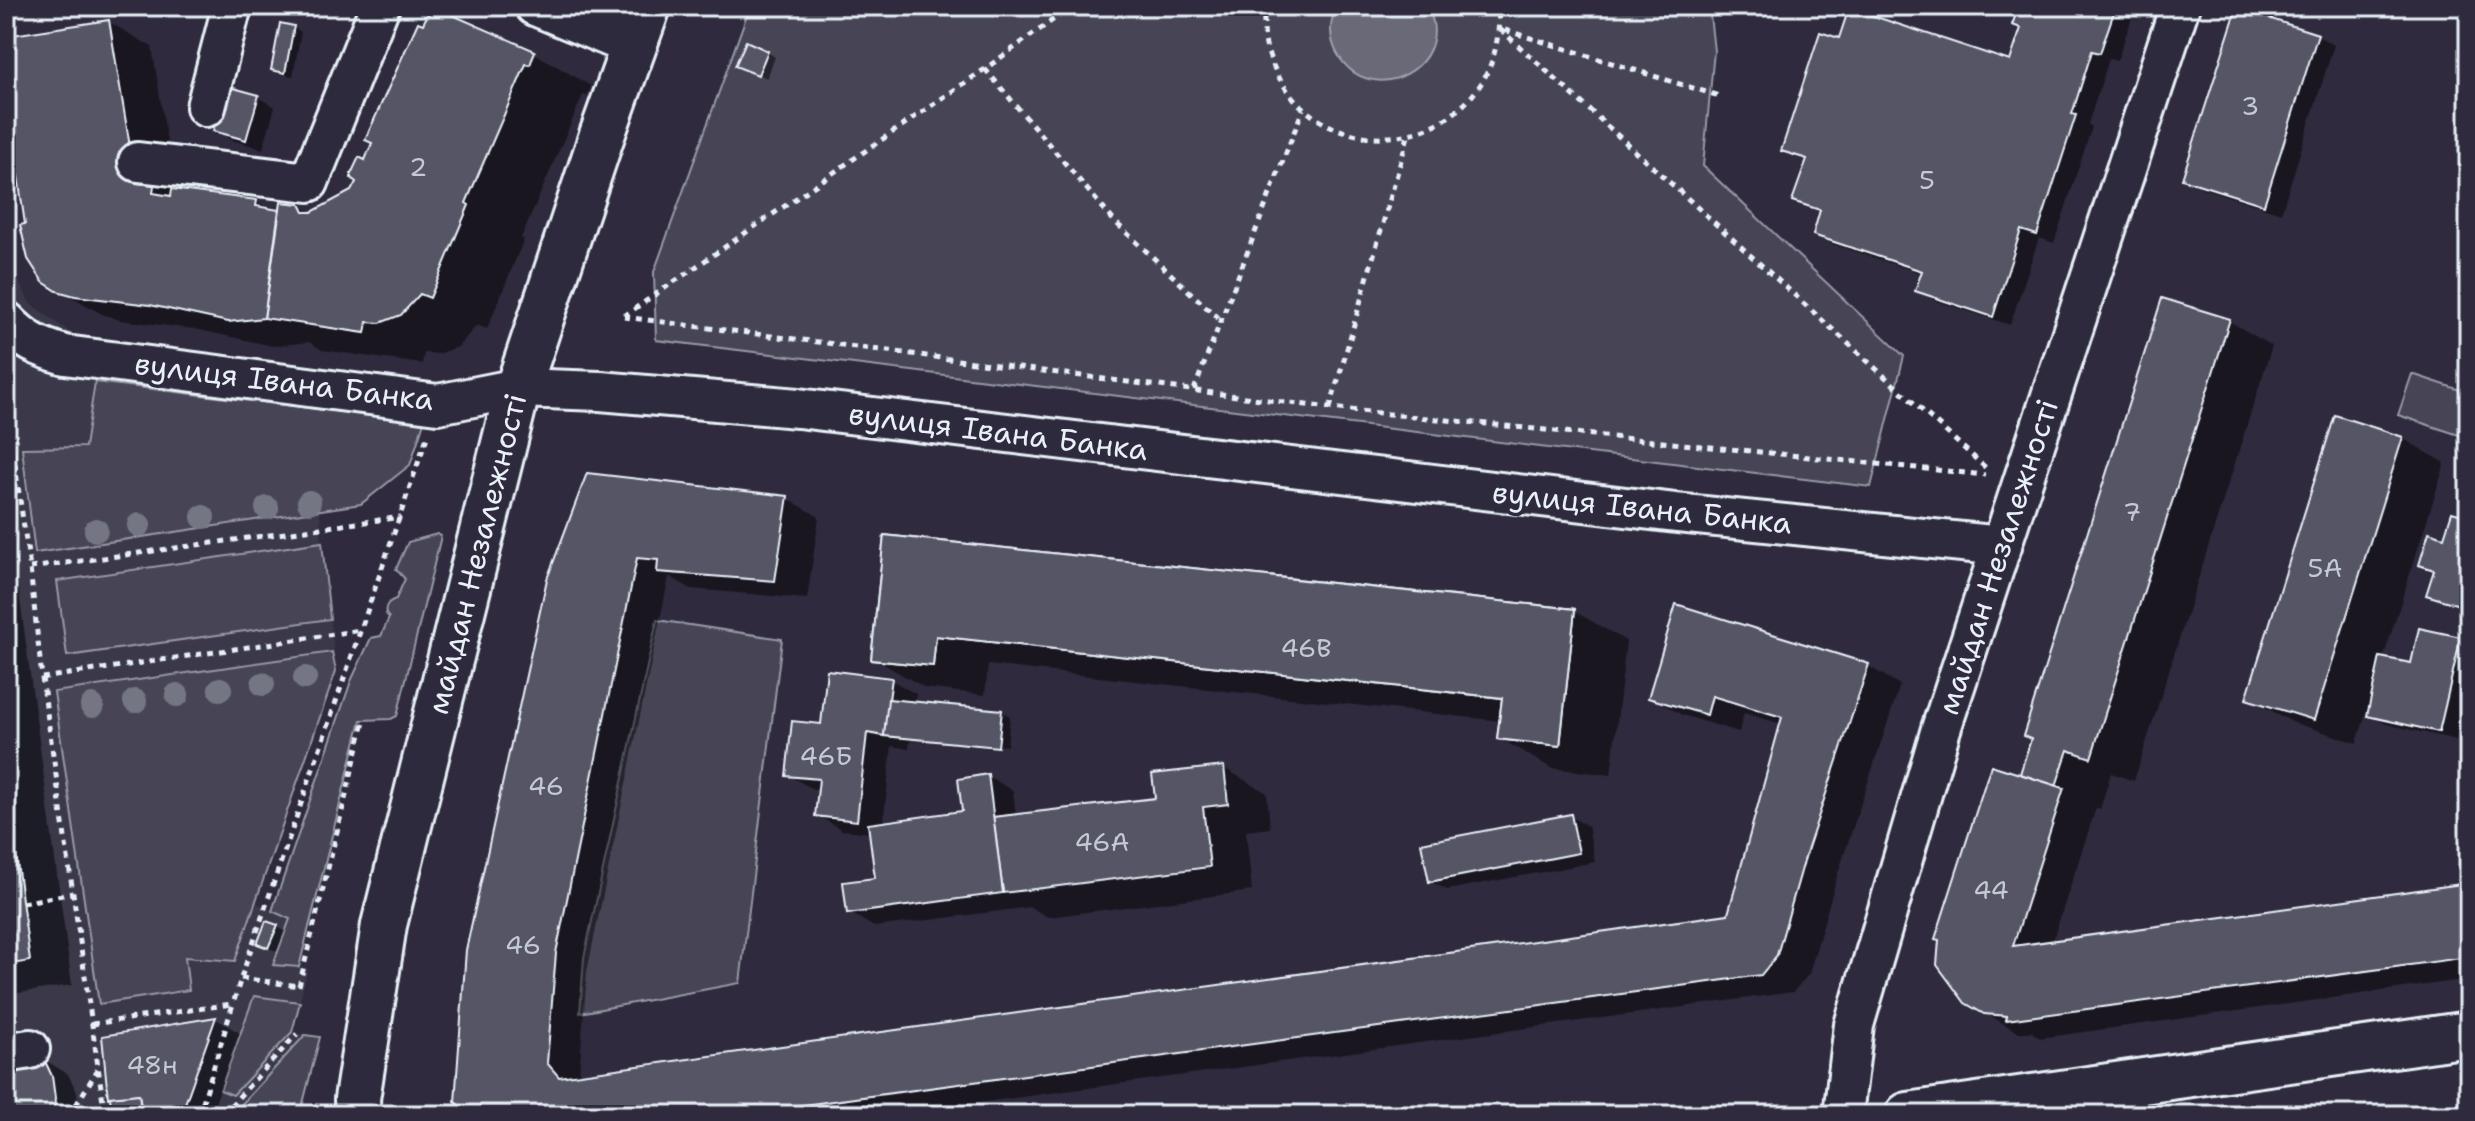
<svg xmlns="http://www.w3.org/2000/svg" width="2475" height="1121" viewBox="0 0 2475 1121" font-family="'Shantell Sans',sans-serif">
	<style>
		.built { fill: #3b3749 }
		.green { fill: #464455; stroke: #979aa6; stroke-width: 2 }
		.water { fill: #696978; stroke: #9c9fab; stroke-width: 2 }
		.shadow { fill: #0007 }
		.building { fill: #575565; stroke: #e8f1f8; stroke-width: 2 }
		.lines { fill: none; stroke-linecap: round; stroke-linejoin: round }
		.minor-casing { stroke: #e8f1f8; stroke-width: 44 }
		.major-casing { stroke: #e8f1f8; stroke-width: 50 }
		.path { stroke: #e8f1f8; stroke-width: 5; stroke-dasharray: 6 6; stroke-linecap: butt }
		.minor { stroke: #2f2a3d; stroke-width: 38 }
		.major { stroke: #2f2a3d; stroke-width: 44 }
		.tree { fill: #757684 }
		.labels { text-anchor: middle; stroke-width: 7; stroke-linejoin: round; paint-order: stroke }
		.number-label { font-size: 26px; fill: #c4cad3 }
		.street-label { font-size: 30px; fill: #e8f1f8; stroke: #2f2a3d }
	</style>
	<rect width="100%" height="100%" fill="#2f2a3d"/>
	<filter id="ink" filterUnits="userSpaceOnUse"><feTurbulence type="fractalNoise" baseFrequency=".0125" numOctaves="2"/><feDisplacementMap in="SourceGraphic" scale="16" xChannelSelector="R" yChannelSelector="G"/><feConvolveMatrix kernelMatrix="1 2 1 2 8 2 1 2 1" color-interpolation-filters="sRGB"/></filter>
	<g filter="url(#ink)">
		<polygon class="built" points="6,256 30,303 75,336 95,382 313,408 322,542 336,671 255,902 290,919 274,965 308,969 292,1032 320,1037 300,1115 6,1115"/>
		<g class="green">
			<polygon points="750,6 1709,6 1714,51 1703,166 1904,356 1871,487 656,340 654,272"/>
			<polygon points="2412,374 2469,393 2469,426 2465,437 2398,415"/>
			<polygon points="95,382 424,422 410,465 361,504 35,553 22,448 85,447"/>
			<path d="M437,534L441,536L397,716L391,719L361,720L299,967L273,965L290,919L272,911L351,681L371,638L381,636L389,618L386,614C384,606 389,601 396,599L405,579L396,569L408,542Z"/>
			<polygon points="322,542 330,619 67,656 57,581"/>
			<polygon points="657,620 782,639 740,983 580,1013 584,958"/>
			<polygon points="332,652 336,671 235,961 185,957 189,990 99,1004 54,692"/>
			<polygon points="254,996 300,1002 292,1032 233,1095 220,1090"/>
			<polygon points="305,1035 320,1037 300,1115 235,1115 239,1107"/>
		</g>
		<path class="water" d="M1337,6H1427C1459,65 1370,113 1337,53C1329,38 1329,21 1337,6Z"/>
		<g class="shadow">
			<polygon points="2021,6 2136,6 2117,61 2109,59 2088,124 2092,127 2054,243 2039,238 2010,325 1934,300 1918,290 1923,274 1832,244 1815,234 1822,213 1795,200 1808,162 1783,150 1840,41 2011,63 2023,29"/>
			<polygon points="433,9 534,53 591,86 587,96 583,95 521,238 524,239 487,329 477,325 458,347 438,354 424,353 422,364 322,350 309,342 273,346 195,329 120,320 102,314 58,289 27,225 18,165 13,163 15,142 6,84 6,38 109,22 152,47 175,191 257,202 281,214 300,206 314,214 352,192"/>
			<polygon points="2238,11 2318,36 2334,45 2281,213 2202,188 2185,178"/>
			<polygon points="293,27 301,32 293,76 282,74 274,69"/>
			<polygon points="767,52 775,57 767,78 746,69"/>
			<polygon points="258,97 275,107 263,149 232,140 215,130"/>
			<polygon points="2229,321 2272,346 2134,781 2111,773 2100,809 2096,808 2052,942 2469,885 2469,979 2040,1038 2032,1032 2018,1032 1966,1002 2021,777 2033,739"/>
			<polygon points="2402,438 2445,463 2383,659 2412,666 2460,639 2469,644 2469,683 2456,740 2386,724 2366,713 2357,743 2292,722 2249,698"/>
			<polygon points="6,495 72,985 6,995"/>
			<polygon points="787,498 819,517 807,599 691,589 669,576 587,972 579,1076 1730,916 1782,724 1744,713 1739,732 1682,715 1650,697 1868,666 1900,685 1838,873 1809,974 1793,992 889,1115 473,1115 549,580"/>
			<polygon points="886,537 1574,611 1626,641 1611,775 1551,768 1499,738 1501,721 988,665 985,695 925,688 873,658"/>
			<polygon points="891,680 916,694 915,703 1002,712 1010,716 1007,746 911,737 911,741 1006,750 910,741 909,749 892,746 883,824 964,813 988,776 1013,791 1016,816 1157,800 1224,768 1267,793 1270,828 1246,831 1252,891 1048,917 1030,907 874,927 849,912 877,880 872,833 842,830 817,815 820,790 813,789 788,775 823,727"/>
			<polygon points="1571,817 1588,826 1595,862 1447,890 1430,881"/>
			<polygon points="277,927 285,931 277,951 268,948"/>
			<polygon points="216,1019 240,1033 211,1115 115,1115 104,1038"/>
			<polygon points="43,1059 68,1074 77,1092 80,1115 6,1115"/>
		</g>
		<g class="building">
			<polygon points="432,6 535,51 530,65 526,64 466,203 469,205 430,298 420,294 401,315 380,323 367,322 365,333 264,318 281,202 300,204 304,212 312,212 351,191 356,182 351,178 351,174 359,157 365,160 372,143 365,140 418,22 423,24"/>
			<polygon points="2019,6 2116,6 2100,53 2092,51 2072,114 2076,115 2037,235 2021,230 1993,317 1915,291 1922,271 1813,235 1820,210 1792,201 1807,159 1781,151 1820,32 1839,38 1849,8 2010,61 2021,28 2012,25"/>
			<polygon points="2237,8 2318,34 2264,205 2182,179"/>
			<polygon points="109,20 136,183 154,185 153,193 171,196 172,189 257,200 256,206 279,210 264,318 228,322 150,305 75,296 57,291 43,282 28,259 20,225 25,224 16,163 11,164 8,141 13,140 6,97 6,36"/>
			<polygon points="280,23 294,26 285,73 271,70"/>
			<polygon points="746,41 768,51 758,75 735,66"/>
			<polygon points="226,86 259,95 246,140 213,131"/>
			<polygon points="2162,298 2230,319 2091,758 2068,750 2056,786 2020,774 2031,739 2023,736"/>
			<polygon points="2335,415 2403,437 2314,720 2246,699"/>
			<polygon points="587,473 788,496 775,581 657,572 658,560 637,558 556,953 547,1063 559,1077 1728,914 1782,717 1712,696 1707,715 1648,698 1676,604 1869,664 1806,854 1777,955 1761,975 730,1115 471,1115 455,1102 466,950 547,579"/>
			<polygon points="2452,512 2469,517 2469,608 2426,595 2434,570 2419,565 2429,532 2444,537"/>
			<polygon points="884,535 1575,609 1560,746 1497,739 1502,698 936,636 933,666 871,660"/>
			<polygon points="884,535 1575,609 1560,746 1497,739 1502,698 936,636 933,666 871,660"/>
			<polygon points="2419,628 2461,637 2439,732 2367,716 2380,657 2411,663"/>
			<polygon points="827,670 892,678 884,736 867,733 857,821 815,816 819,779 786,776 792,721 821,724"/>
			<polygon points="888,699 1002,710 998,747 884,736"/>
			<polygon points="1991,765 2064,788 2013,946 2469,883 2469,957 2006,1020 2007,1016 1984,1014 1965,1003 1937,965 1939,940 1935,939"/>
			<polygon points="1224,766 1228,804 1203,807 1210,867 1003,893 993,817 1155,798 1152,774"/>
			<polygon points="988,774 1003,893 847,914 843,882 875,878 868,824 962,811 958,779"/>
			<polygon points="6,779 30,961 6,965"/>
			<polygon points="1571,814 1579,853 1429,882 1421,843"/>
			<polygon points="266,921 278,925 268,948 257,944"/>
			<polygon points="216,1017 181,1115 142,1115 139,1094 108,1098 102,1036"/>
			<polygon points="43,1057 52,1076 55,1098 54,1111 57,1112 55,1115 6,1115 6,1067"/>
			<polygon points="139,1094 142,1115 112,1115 110,1097"/>
		</g>
		<g class="lines">
			<g class="minor-casing">
				<g id="minor">
					<polyline points="535,6 634,47"/>
					<polyline points="206,107 232,6"/>
					<polyline points="138,162 309,182 380,6"/>
					<path d="M6,321C25,341 38,347 65,355L438,404L518,388L600,391L798,408L1676,513L2002,546"/>
					<polyline points="6,1053 30,1049"/>
					<polyline points="1843,1115 1854,1025 1941,729 2180,6"/>
				</g>
			</g>
			<g class="major-casing">
				<g id="major">
					<polyline points="358,1115 357,1099 384,925 518,388 601,138 648,6"/>
					<polyline points="1908,1115 2469,1034"/>
				</g>
			</g>
			<g class="path">
				<path d="M1264,6C1264,20 1263,36 1267,49C1310,190 1511,152 1498,6"/>
				<polyline points="1500,29 1987,469"/>
				<polyline points="1505,30 1722,97"/>
				<polyline points="985,69 1114,221 1221,321"/>
				<polyline points="624,316 985,69 1072,6"/>
				<polyline points="624,317 1330,408 1985,475"/>
				<polyline points="1194,390 1303,109"/>
				<polyline points="6,404 30,568 42,678 105,1115"/>
				<polyline points="1330,408 1408,136"/>
				<polyline points="30,568 401,517"/>
				<polyline points="42,678 361,630"/>
				<polyline points="22,903 73,893"/>
				<polyline points="241,978 299,986"/>
				<polyline points="299,986 364,722"/>
				<polyline points="92,1024 232,1004"/>
				<polyline points="1245,1107 1246,1115"/>
				<polyline points="70,1115 98,1069"/>
				<polyline points="199,1115 241,978 427,437"/>
				<polyline points="222,1115 297,1034"/>
			</g>
			<use href="#minor" class="minor"/>
			<use href="#major" class="major"/>
		</g>
		<g class="tree">
			<circle cx="309" cy="502" r="12"/>
			<circle cx="267" cy="508" r="12"/>
			<circle cx="203" cy="517" r="12"/>
			<circle cx="139" cy="525" r="12"/>
			<circle cx="96" cy="530" r="12"/>
			<circle cx="305" cy="678" r="12"/>
			<circle cx="263" cy="684" r="12"/>
			<circle cx="220" cy="689" r="12"/>
			<circle cx="177" cy="695" r="12"/>
			<circle cx="135" cy="701" r="12"/>
			<circle cx="92" cy="706" r="12"/>
		</g>
	</g>
	<g class="labels">
		<g class="number-label">
			<text x="2250" y="115">3</text>
			<text x="418" y="176">2</text>
			<text x="1927" y="189">5</text>
			<text x="2132" y="521">7</text>
			<text x="2325" y="577">5А</text>
			<text x="1306" y="657">46В</text>
			<text x="826" y="765">46Б</text>
			<text x="546" y="795">46</text>
			<text x="1102" y="851">46А</text>
			<text x="1991" y="899">44</text>
			<text x="523" y="954">46</text>
			<text x="152" y="1074">48н</text>
		</g>
		<g class="street-label">
			<text transform="translate(284 382) rotate(7)" y="10">вулиця Івана Банка</text>
			<text transform="translate(998 432) rotate(7)" y="10">вулиця Івана Банка</text>
			<text transform="translate(1642 508) rotate(6)" y="10">вулиця Івана Банка</text>
			<text transform="translate(477 554) rotate(-76)" y="10">майдан Незалежності</text>
			<text transform="translate(1998 557) rotate(-72)" y="10">майдан Незалежності</text>
		</g>
	</g>
	<rect width="2475" height="1121" fill="none" stroke="#2f2a3d" stroke-width="32"/>
	<rect x="16" y="16" width="2443" height="1089" fill="none" stroke="#e8f1f8" stroke-width="3" filter="url(#ink)"/>
</svg>
